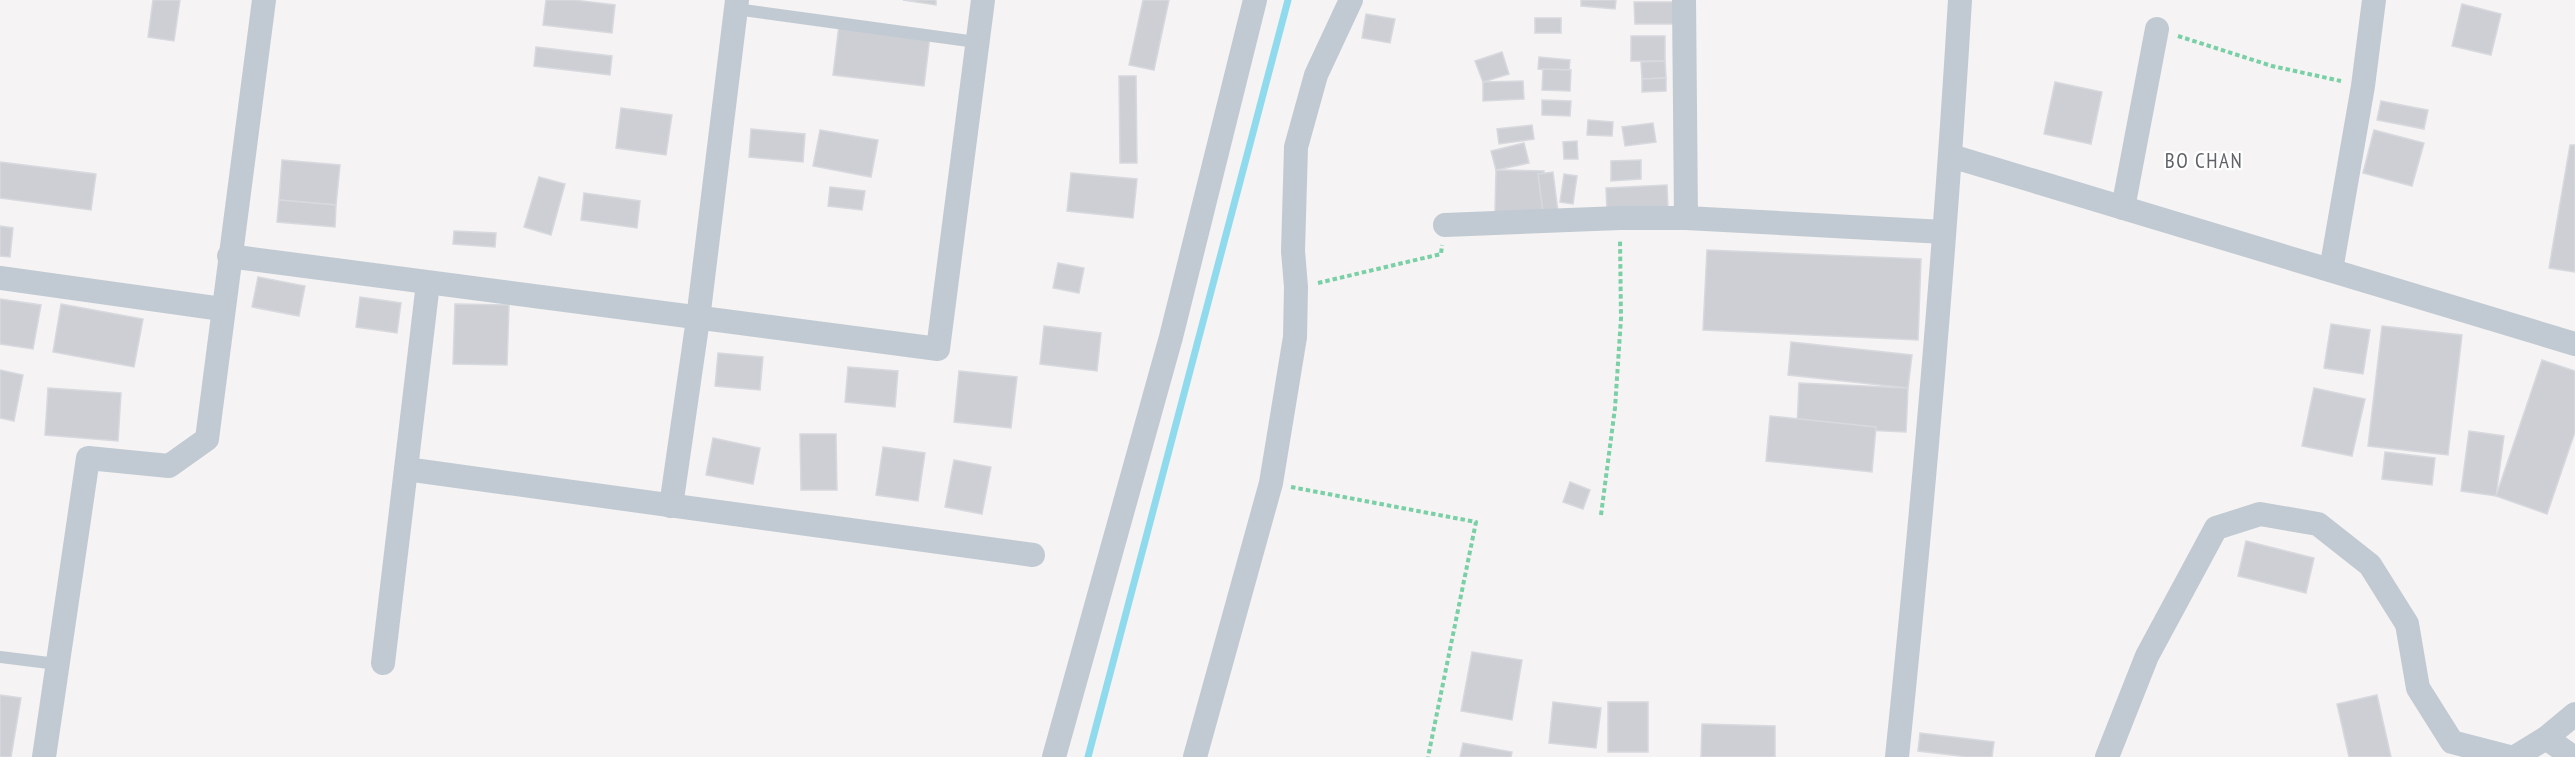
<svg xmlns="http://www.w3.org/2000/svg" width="2575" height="757" viewBox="0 0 2575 757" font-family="'PT Sans Narrow',sans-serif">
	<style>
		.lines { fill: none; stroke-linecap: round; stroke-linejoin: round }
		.stream { stroke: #90daee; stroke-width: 7 }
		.building { fill: #cdcfd5; stroke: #d7d9de; stroke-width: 1.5 }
		.path { stroke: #7ad0a6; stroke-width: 4; stroke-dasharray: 4.5 3; stroke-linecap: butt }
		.lane { stroke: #c1cad2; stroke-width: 12 }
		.street { stroke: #c1cad2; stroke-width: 24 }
		.labels { text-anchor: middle; stroke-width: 4.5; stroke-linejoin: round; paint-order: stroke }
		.quarter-label { font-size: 21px; letter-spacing: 1.5px; fill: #5f6368; stroke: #fff }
	</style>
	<rect width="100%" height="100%" fill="#f5f3f3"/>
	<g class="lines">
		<polyline class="stream" points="1088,757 1288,0"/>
	</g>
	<g class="building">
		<polygon points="153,0 180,0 174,41 148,37"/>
		<polygon points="546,0 574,0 615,5 612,33 543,25"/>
		<polygon points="903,0 936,0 936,5"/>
		<polygon points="1143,0 1169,0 1154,70 1129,65"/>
		<polygon points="1581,0 1616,0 1615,9 1581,6"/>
		<polygon points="1634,2 1674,2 1674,24 1635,24"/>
		<polygon points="2462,4 2501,14 2491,55 2452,46"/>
		<polygon points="1366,14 1395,19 1390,43 1362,38"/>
		<rect x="1535" y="18" width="26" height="15"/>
		<polygon points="839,25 930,36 924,86 833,75"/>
		<rect x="1631" y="36" width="34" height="25"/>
		<polygon points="536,47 612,56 610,75 534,66"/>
		<polygon points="1502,52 1509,74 1483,82 1475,61"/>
		<polygon points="1539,57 1570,60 1569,72 1538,69"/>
		<polygon points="1665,61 1666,78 1642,79 1641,62"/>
		<polygon points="1543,69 1571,70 1570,91 1542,90"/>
		<polygon points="1119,76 1136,76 1137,163 1120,163"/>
		<polygon points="1666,78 1666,91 1642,92 1642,79"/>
		<polygon points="1523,81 1524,99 1483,101 1483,82"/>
		<polygon points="2055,82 2102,92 2091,144 2044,134"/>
		<polygon points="1542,100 1571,101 1570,116 1542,115"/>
		<polygon points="2381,101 2428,110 2424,129 2377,120"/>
		<polygon points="621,108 672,115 666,155 616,148"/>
		<polygon points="1588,120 1613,122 1612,136 1587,135"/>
		<polygon points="1653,123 1656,142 1625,146 1622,127"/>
		<polygon points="1532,125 1534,139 1499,144 1497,129"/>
		<polygon points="751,129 805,134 803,162 749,157"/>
		<polygon points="820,130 878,140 871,177 813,166"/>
		<polygon points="2374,130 2424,143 2412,186 2363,173"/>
		<polygon points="1577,141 1578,159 1564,159 1563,142"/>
		<polygon points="1524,143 1529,163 1496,170 1491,151"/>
		<polygon points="2570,145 2575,145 2575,272 2549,268"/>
		<polygon points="282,160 340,165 336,205 279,200"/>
		<polygon points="1641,160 1641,179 1611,181 1611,161"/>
		<polygon points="0,162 96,174 91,210 0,198"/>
		<polygon points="1496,170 1544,171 1543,213 1495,212"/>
		<polygon points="1553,172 1558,212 1543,213 1538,174"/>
		<polygon points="1071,173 1137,179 1133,218 1067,211"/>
		<polygon points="1564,174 1577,176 1573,204 1560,202"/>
		<polygon points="539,177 565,184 551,235 524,227"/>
		<polygon points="1667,185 1668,209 1607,212 1606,188"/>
		<polygon points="830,187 865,191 862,210 828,206"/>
		<polygon points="584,193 640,201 637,228 581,220"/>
		<polygon points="279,200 336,205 335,227 277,222"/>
		<polygon points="0,226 13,228 10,257 0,256"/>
		<polygon points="454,231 496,233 495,247 453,244"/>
		<polygon points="1707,250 1921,259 1918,340 1703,330"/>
		<polygon points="1058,263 1084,268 1079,293 1053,288"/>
		<polygon points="258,277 305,286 299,316 252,307"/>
		<polygon points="360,297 401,303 397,333 356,327"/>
		<polygon points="0,299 41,305 33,349 0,344"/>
		<polygon points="61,304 143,319 134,367 53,352"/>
		<polygon points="455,304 509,305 507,365 453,364"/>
		<polygon points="2331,324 2370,330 2363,374 2324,368"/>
		<polygon points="1044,326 1101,333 1097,371 1040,364"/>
		<polygon points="2382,326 2462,335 2448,455 2368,446"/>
		<polygon points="1791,342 1912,355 1908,388 1788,375"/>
		<polygon points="718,353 763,357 760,390 715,386"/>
		<polygon points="2542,360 2575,371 2575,432 2547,514 2496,496"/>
		<polygon points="848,367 898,371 895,407 845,402"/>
		<polygon points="0,370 23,375 14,421 0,418"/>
		<polygon points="959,371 1017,377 1011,428 954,422"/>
		<polygon points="1799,383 1908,388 1906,432 1797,427"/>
		<polygon points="48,388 121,393 118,441 45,435"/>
		<polygon points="2314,388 2365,399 2352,456 2302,446"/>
		<polygon points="1770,416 1876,427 1872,472 1766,461"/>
		<polygon points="2469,431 2504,436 2496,496 2461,491"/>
		<polygon points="800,434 836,434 837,490 801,490"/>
		<polygon points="713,438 760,448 753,484 706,475"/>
		<polygon points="883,447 925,453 918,501 876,495"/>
		<polygon points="2385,452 2435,458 2432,485 2382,479"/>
		<polygon points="954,460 991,467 982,514 945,507"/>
		<polygon points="1570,482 1590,490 1583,509 1563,502"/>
		<polygon points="2246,541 2314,558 2306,593 2238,576"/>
		<polygon points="1472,652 1522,660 1512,720 1461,711"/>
		<polygon points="0,695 21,698 11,757 0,757"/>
		<polygon points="2377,695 2391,757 2349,757 2337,704"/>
		<polygon points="1553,702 1601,708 1596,748 1549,743"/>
		<rect x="1608" y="702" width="40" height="50"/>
		<polygon points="1702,724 1775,726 1775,757 1701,757"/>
		<polygon points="1920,733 1994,742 1992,757 1968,757 1918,751"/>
		<polygon points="1463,743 1512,752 1511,757 1460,757"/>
	</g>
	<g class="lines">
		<g class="path">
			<polyline points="2178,36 2272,66 2341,81"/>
			<polyline points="1318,283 1441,254 1442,245"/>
			<polyline points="1291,487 1476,522 1428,757"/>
			<polyline points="1601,515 1615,408 1621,318 1620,240"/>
		</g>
		<g class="lane">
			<polyline points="736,9 976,42"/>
			<polyline points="0,657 57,664"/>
		</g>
		<g class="street">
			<polyline points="1684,0 1686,218"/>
			<polyline points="1951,156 2575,344"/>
			<polyline points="2123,208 2157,29"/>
			<polyline points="1445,225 1620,218 1686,218 1944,232"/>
			<polyline points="229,256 938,349 983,0"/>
			<polyline points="2331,270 2363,86 2374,0"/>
			<polyline points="0,278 222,309"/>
			<polyline points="406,469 1033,555"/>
			<polyline points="671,506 698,319 737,0"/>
			<polyline points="383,663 428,283"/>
			<polyline points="2546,738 2573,757"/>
			<polyline points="44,757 88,458 169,466 207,439 264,0"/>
			<polyline points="1054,757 1171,337 1255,0"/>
			<polyline points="1195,757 1271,483 1295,337 1296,287 1293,251 1296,147 1316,75 1351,0"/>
			<path d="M1897,757C1923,505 1945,253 1960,0"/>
			<polyline points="2107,757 2147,656 2216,528 2260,514 2318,524 2370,565 2407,624 2418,688 2452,742 2510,757"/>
			<polyline points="2515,757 2546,738 2575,714"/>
		</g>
	</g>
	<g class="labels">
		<g class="quarter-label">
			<text x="2204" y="168">BO CHAN</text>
		</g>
	</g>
</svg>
